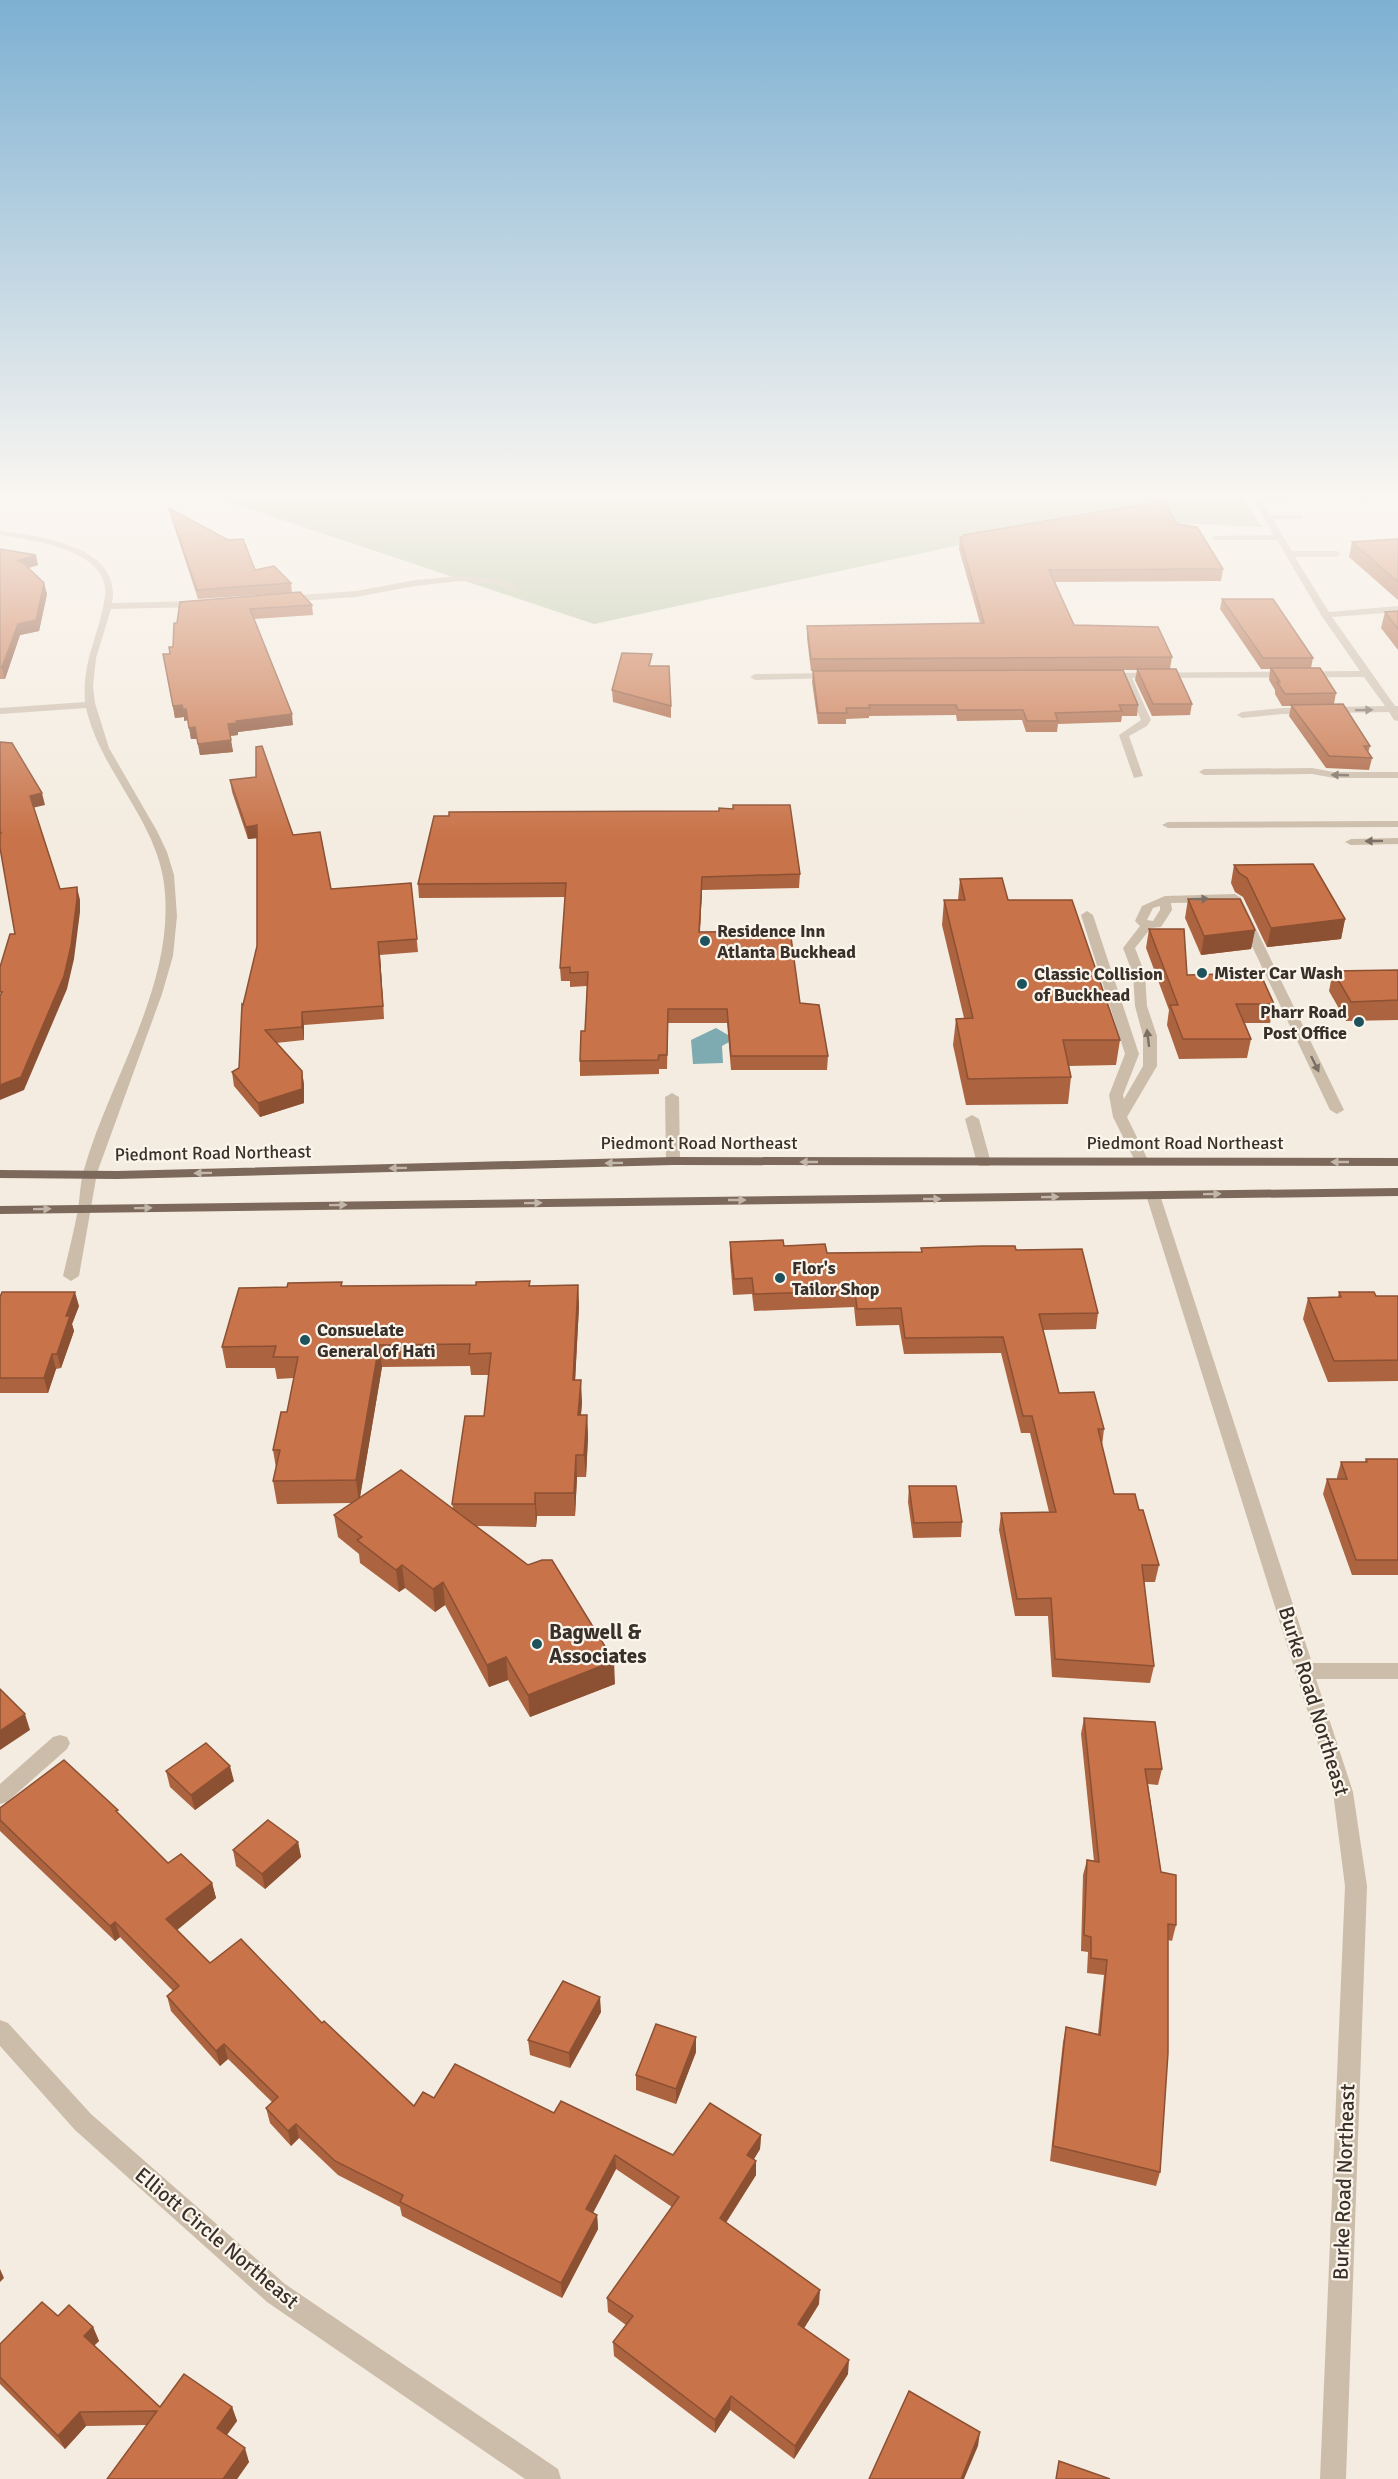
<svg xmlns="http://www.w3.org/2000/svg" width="1398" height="2479" viewBox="0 0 1398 2479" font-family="Signika,sans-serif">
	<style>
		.green { fill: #b4c39f }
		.water { fill: #7eabb1 }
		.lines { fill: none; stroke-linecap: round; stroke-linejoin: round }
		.minor { fill: #ccbdab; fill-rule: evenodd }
		.major { fill: #7c695b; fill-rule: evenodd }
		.wall { fill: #ac633f; fill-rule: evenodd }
		.shaded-wall { fill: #8c5033 }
		.building { fill: #c87349; stroke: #8c5033; stroke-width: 1.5 }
		.oneway { fill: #7c6f64 }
		.oneway2 { fill: #c2b6ab }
		.poi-dot { fill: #1e535d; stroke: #fbf5ec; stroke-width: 2 }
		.labels { text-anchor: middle; stroke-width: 4.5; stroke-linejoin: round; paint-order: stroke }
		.poi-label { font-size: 18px; font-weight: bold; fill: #3a302a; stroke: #fbf5ec; text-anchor: start }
		.street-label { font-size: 18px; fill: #3a302a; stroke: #fbf5ec }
		.near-poi-label { font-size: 21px; font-weight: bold; fill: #3a302a; stroke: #fbf5ec; text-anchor: start }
		.near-street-label { font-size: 21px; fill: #3a302a; stroke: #fbf5ec }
	</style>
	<rect width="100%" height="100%" fill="#f4ece0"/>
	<polygon class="green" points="196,491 1236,491 1262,527 1080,519 594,624"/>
	<polygon class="water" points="716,1028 730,1036 731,1041 722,1046 723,1063 693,1064 691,1040"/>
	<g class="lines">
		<g class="minor">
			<polygon points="1248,491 1256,491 1259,497 1290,497 1290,501 1262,501 1270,515 1300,515 1304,517 1300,519 1273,519 1292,551 1337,551 1341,554 1337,557 1295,557 1329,612 1398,606 1398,612 1332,617 1395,706 1398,706 1398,721 1394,720 1389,712 1282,714 1242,718 1237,715 1242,712 1282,708 1385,706 1364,677 1132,678 1151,720 1147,726 1129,736 1143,776 1134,778 1119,735 1141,720 1122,678 1103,677 1103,673 1360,671 1321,615 1277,540 1215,540 1211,538 1215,536 1274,535"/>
			<polygon points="1347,491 1353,491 1363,498 1398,495 1398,499 1361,502 1347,495"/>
			<path d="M0,531C40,536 123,546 112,603L199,601L203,604L199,607L111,609L96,658L93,686L95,703L109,748L157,831L167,852L174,875L177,916L173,956L162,994L97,1173L79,1276L71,1281L63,1276C68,1254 74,1232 78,1209C80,1197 80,1185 83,1173C109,1078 180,979 163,877C152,816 100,769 86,708L0,714V708L85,702C82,659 100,634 105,596C111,550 32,540 0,535Z"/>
			<polygon points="460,576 500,579 519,589 515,592 497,584 460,581 415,586 356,597 286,602 282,599 286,596 356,591 415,580"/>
			<polygon points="833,673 836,674 836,678 755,680 750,677 755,674"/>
			<polygon points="1312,768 1334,772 1398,772 1398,778 1334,778 1312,774 1204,775 1199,772 1204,769"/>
			<polygon points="1398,821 1398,827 1168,828 1162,825 1168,822"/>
			<polygon points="1398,838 1398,844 1351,845 1345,842 1351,839"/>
			<path d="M1235,894L1241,898L1344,1110L1337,1114L1330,1110L1231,902L1171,903L1172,910L1161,927L1151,928L1135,948L1145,974L1147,1006L1157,1036V1066L1127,1117L1149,1162L1147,1165H1137L1113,1117L1109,1095L1125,1054L1081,915L1087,911L1093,915L1139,1054L1123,1095L1124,1099L1143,1066V1036L1135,1006L1133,974L1123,948L1140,926L1135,921L1142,906L1165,896ZM1160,906V910L1153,921L1147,920L1153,908Z"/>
			<polygon points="672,1093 679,1097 680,1161 673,1165 666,1161 665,1097"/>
			<polygon points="972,1115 979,1119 991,1163 989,1166 979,1166 977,1163 965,1119"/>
			<polygon points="1153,1191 1160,1195 1312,1663 1398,1663 1398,1679 1316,1679 1353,1792 1367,1886 1346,2479 1320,2479 1345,1886 1333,1792 1146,1195"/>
			<polygon points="60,1735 67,1737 70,1743 67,1749 7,1802 0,1804 0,1784 53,1737"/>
			<polygon points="0,2020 8,2023 91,2114 285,2284 558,2469 561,2479 525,2479 267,2302 75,2130 0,2046"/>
		</g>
		<g class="major">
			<polygon points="673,1157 1398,1158 1398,1166 673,1165 117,1179 0,1178 0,1170 117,1171"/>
			<polygon points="1398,1188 1398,1196 0,1214 0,1206"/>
		</g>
	</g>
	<g class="wall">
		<polygon points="169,508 255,570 291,583 292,593 312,605 313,615 254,619 293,725 238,732 238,735 230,736 233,752 200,755 197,739 191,739 188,720 184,721 184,717 175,718 165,665 173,647 177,623 285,593 198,599 171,517"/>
		<polygon points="1177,524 1223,569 1221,581 1055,582 1074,625 1172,657 1170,669 1192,704 1190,715 1152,716 1135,680 1137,670 1123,670 1138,705 1137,716 1122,716 1121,722 1058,724 1057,732 1026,732 1022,720 957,721 956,715 869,716 869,718 846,719 846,724 818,724 812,682 813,671 872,671 811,671 807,638 807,626 980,623 959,549 960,537 963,537 963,535"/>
		<polygon points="1398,539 1398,600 1349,557 1352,542"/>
		<polygon points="0,549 38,565 28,568 47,594 39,631 20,635 5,679 0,679"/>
		<polygon points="1222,599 1313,658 1311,668 1336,693 1334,704 1370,746 1368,753 1372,758 1369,770 1326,768 1289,716 1291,706 1282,706 1275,694 1275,690 1269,680 1270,669 1261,669 1220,609"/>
		<polygon points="1398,611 1398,650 1381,628 1385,612"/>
		<polygon points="651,666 671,706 671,718 613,702 612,690"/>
		<polygon points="230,780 293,835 331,889 411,883 418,952 380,955 384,1019 304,1025 304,1040 276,1043 302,1071 304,1085 304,1103 260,1117 234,1086 232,1072 239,1068 243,1005 257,946 257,838 248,839 232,792"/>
		<polygon points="1234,865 1345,919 1341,939 1267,947 1243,897 1235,892 1231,883"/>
		<polygon points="800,874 799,888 702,890 700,932 776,937 800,1003 828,1056 827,1070 731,1070 727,1023 668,1023 667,1069 659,1069 659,1074 580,1076 580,1061 585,1031 587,986 570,987 570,981 561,981 560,968 565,897 419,898 418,884"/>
		<polygon points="960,879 1008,900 1120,1040 1116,1065 1069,1066 1071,1077 1068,1104 966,1105 953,1045 956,1019 964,1018 942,925 944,900 958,900"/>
		<polygon points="1188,899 1255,930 1251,949 1201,955 1185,918"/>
		<polygon points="1149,929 1187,975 1274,1004 1270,1023 1245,1023 1251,1039 1247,1058 1179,1059 1167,1025 1169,1010 1146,948"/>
		<polygon points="1398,970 1398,1020 1346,1021 1329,991 1333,971"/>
		<polygon points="730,1242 784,1246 827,1253 921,1252 921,1248 1016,1250 1098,1313 1096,1329 1043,1330 1059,1393 1104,1429 1102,1446 1114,1494 1139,1510 1159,1565 1155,1582 1144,1582 1154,1666 1150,1683 1052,1677 1048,1616 1015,1616 999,1530 1001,1513 1049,1512 1030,1433 1021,1433 1001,1353 904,1354 899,1325 856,1326 854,1307 754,1311 752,1294 733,1295 730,1258"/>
		<path d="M530,1281V1286L578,1285L579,1306L575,1380L582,1402L581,1415H587L588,1437L586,1477H577L575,1516H537L536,1527L477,1526L615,1684L530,1717L508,1680L489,1687L445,1605L435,1612L405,1588L399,1592L360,1563L359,1554L338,1537L334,1515L352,1503L277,1504L273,1481L276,1468L273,1450L287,1412L294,1378L277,1379L275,1368H226L222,1347L287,1287L476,1285ZM470,1366L471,1375H489L484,1416L452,1504L453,1508L360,1497L382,1367Z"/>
		<polygon points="1339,1292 1376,1296 1398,1296 1398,1381 1328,1382 1303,1319 1308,1298 1338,1297"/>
		<polygon points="0,1297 79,1306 72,1324 74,1331 61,1368 56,1369 48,1393 0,1393"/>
		<polygon points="1366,1459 1398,1459 1398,1575 1352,1575 1323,1494 1327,1479 1337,1479 1337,1477 1341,1462 1365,1462"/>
		<polygon points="909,1486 962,1522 961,1537 913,1538 908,1502"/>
		<polygon points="1084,1718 1162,1769 1158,1785 1148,1784 1161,1872 1176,1925 1172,1941 1168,1940 1160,2172 1156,2186 1050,2161 1063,2042 1066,2027 1098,2034 1104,1975 1087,1973 1088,1952 1081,1951 1083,1875 1087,1860 1094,1861 1081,1734"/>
		<polygon points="166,1771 234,1781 195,1810 170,1787"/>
		<polygon points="0,1808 120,1815 168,1863 212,1883 216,1898 177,1930 210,1963 322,2023 414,2106 434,2098 554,2113 673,2155 761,2135 760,2149 754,2159 756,2161 756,2175 726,2223 819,2304 804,2328 848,2374 794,2459 730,2410 715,2433 614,2356 613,2342 626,2325 608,2312 607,2298 672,2207 616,2169 593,2213 597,2215 598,2229 562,2298 402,2216 400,2207 338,2175 299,2138 291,2146 270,2123 266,2108 272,2102 228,2059 220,2066 171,2011 167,1996 173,1991 120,1937 115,1941 0,1831"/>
		<polygon points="298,1842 301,1857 265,1889 236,1866 233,1850"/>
		<polygon points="601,2012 570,2068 530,2055 528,2040"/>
		<polygon points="696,2052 676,2104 636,2090 636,2075"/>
		<polygon points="58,2316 93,2327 99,2341 94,2345 160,2407 232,2407 237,2421 227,2435 249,2462 237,2479 107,2479 147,2425 86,2426 65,2449 0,2384 0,2344"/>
	</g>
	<g class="shaded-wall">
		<polygon points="36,555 38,565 19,571 17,561"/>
		<polygon points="44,583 47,594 39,631 20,635 5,679 2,667 18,624"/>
		<polygon points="182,705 186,709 188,720 184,721 184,717 175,718 173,706"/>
		<polygon points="292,714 293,725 238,732 238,735 229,736 228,724 236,721"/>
		<polygon points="195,727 197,739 191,739 189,728"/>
		<polygon points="231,740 233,752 200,755 198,744"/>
		<polygon points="42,793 45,805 32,808 30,796"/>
		<polygon points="257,825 259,838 248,839 246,827"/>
		<polygon points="702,877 702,890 699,946 699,932"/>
		<polygon points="77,887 80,900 80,912 74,959 67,989 24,1090 0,1100 0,1085"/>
		<polygon points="1345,919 1341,939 1267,947 1271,928"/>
		<polygon points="1255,930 1251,949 1201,955 1204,936"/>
		<polygon points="378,942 380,955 384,1019 383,1006"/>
		<polygon points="302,1012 304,1025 304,1040 302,1027"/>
		<polygon points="302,1071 304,1085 304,1103 260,1117 258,1103"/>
		<polygon points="578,1285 579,1306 574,1402 573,1380"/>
		<polygon points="75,1292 79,1306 72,1324 74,1331 61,1368 57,1354 66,1316"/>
		<polygon points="379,1345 382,1367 359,1503 356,1480"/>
		<polygon points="52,1354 56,1369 48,1393 44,1378"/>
		<polygon points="581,1380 582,1402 579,1437 578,1415"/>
		<polygon points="587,1415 588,1437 586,1477 584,1455"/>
		<polygon points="576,1455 577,1477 575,1516 574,1493"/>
		<polygon points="535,1493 537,1516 536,1527 535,1504"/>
		<polygon points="402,1565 405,1588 399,1592 396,1570"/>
		<polygon points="443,1582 445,1605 435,1612 433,1589"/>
		<polygon points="506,1657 508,1680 489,1687 487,1665"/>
		<polygon points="614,1661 615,1684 530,1717 528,1695"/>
		<polygon points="25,1714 30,1730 0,1750 0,1731"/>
		<polygon points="230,1766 234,1781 195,1810 191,1795"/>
		<polygon points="298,1842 301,1857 265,1889 262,1874"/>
		<polygon points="212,1883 216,1898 171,1935 166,1919"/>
		<polygon points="115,1922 120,1937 115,1941 110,1926"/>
		<polygon points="600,1997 601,2012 570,2068 569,2053"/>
		<polygon points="696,2037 696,2052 676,2104 676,2089"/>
		<polygon points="224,2044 228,2059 220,2066 216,2051"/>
		<polygon points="296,2124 299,2138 291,2146 288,2131"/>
		<polygon points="761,2135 760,2149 747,2170 747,2155"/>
		<polygon points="615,2155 616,2169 587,2224 586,2209"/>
		<polygon points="756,2161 756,2175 719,2233 720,2218"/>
		<polygon points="597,2215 598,2229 562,2298 561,2283"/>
		<polygon points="0,2269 4,2278 0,2282"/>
		<polygon points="820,2290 819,2304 798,2338 798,2324"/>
		<polygon points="93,2327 99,2341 90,2350 84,2336"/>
		<polygon points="849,2360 848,2374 794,2459 795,2446"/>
		<polygon points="731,2396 730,2410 715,2433 715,2420"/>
		<polygon points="232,2407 237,2421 222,2441 217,2428"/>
		<polygon points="80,2412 86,2426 65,2449 58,2436"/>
		<polygon points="980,2432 978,2446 964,2479 961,2479"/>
		<polygon points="245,2448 249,2462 237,2479 223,2479"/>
	</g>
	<g class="building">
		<polygon points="1163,501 1177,524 1197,527 1223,569 1049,570 1074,625 1158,627 1172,657 811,659 807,626 984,623 960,537 964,537 963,535"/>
		<polygon points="169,508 228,540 243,539 255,570 274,566 291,583 197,590"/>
		<polygon points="1398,539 1398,582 1352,542"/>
		<polygon points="0,549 36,555 17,561 22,562 44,583 36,620 18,624 2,667 0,667"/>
		<polygon points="300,592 312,605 250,609 292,714 236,721 237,723 228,724 231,740 198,744 195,727 189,728 186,709 183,709 182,705 173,706 163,654 170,654 169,647 173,647 174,623 177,623 180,602"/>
		<polygon points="1222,599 1273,599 1313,658 1263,658"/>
		<polygon points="1398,611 1398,629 1385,612"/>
		<polygon points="622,653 652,654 649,666 669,666 671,706 612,690"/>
		<polygon points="1271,668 1320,668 1336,693 1285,694 1277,682 1280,682"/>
		<polygon points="1137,669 1176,669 1192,704 1153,704"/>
		<polygon points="1123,670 1138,705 1119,705 1122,711 1055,713 1058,721 1027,721 1023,710 958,710 956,705 869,705 870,708 846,708 847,713 818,713 813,671"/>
		<polygon points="1343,704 1370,746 1364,746 1372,758 1329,756 1291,705"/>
		<polygon points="0,742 12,743 42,793 30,796 60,889 77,887 77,899 71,946 64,976 21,1077 0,1085 0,996 2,992 0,992 0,967 10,934 15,934 0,848 0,833 1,833 0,831"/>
		<polygon points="262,746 293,835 320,832 331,889 411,883 417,939 378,942 383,1006 302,1012 302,1027 265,1030 302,1071 302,1089 258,1103 232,1072 239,1068 242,1004 243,1005 257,946 257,825 246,827 230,780 256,777 256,747"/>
		<polygon points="733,805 790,805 800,874 702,877 699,932 776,931 776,937 791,937 800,1003 819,1005 828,1056 731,1056 727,1009 668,1009 667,1055 659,1055 658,1060 580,1061 581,1031 585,1031 588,972 570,973 570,967 560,968 566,883 418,884 434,816 449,816 449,812 719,811 719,808 733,809"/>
		<polygon points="1313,864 1345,919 1271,928 1247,878 1239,873 1234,865"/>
		<polygon points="1002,878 1008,900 1072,900 1120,1040 1063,1040 1071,1077 968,1079 956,1019 973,1018 944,900 965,900 960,879"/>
		<polygon points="1188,899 1240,899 1255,930 1204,936"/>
		<polygon points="1149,929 1184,929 1187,975 1260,973 1274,1004 1236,1004 1251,1039 1183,1039 1170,1005 1178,1005"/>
		<polygon points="1398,970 1398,1000 1351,1002 1333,971"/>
		<polygon points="783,1240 784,1246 825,1244 827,1253 922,1252 921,1248 982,1246 1015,1246 1016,1250 1082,1249 1098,1313 1039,1314 1059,1393 1094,1392 1104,1429 1098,1429 1114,1494 1135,1494 1139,1510 1143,1510 1159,1565 1142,1565 1154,1666 1055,1659 1051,1598 1017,1599 1001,1513 1056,1512 1032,1416 1023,1416 1003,1337 905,1338 901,1308 857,1309 855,1291 754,1294 752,1278 734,1279 730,1242"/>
		<polygon points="530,1281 529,1286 578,1285 573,1380 581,1380 578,1415 587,1415 584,1455 576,1455 574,1493 535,1493 535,1504 452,1504 465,1416 484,1416 491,1353 469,1354 470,1344 379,1345 356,1480 273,1481 280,1450 273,1450 281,1412 287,1412 298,1357 273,1357 276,1346 222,1347 239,1288 287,1287 288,1283 342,1282 341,1286 476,1285 476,1282"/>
		<polygon points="2,1292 75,1292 66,1316 70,1316 57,1354 52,1354 44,1378 0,1378 0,1297"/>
		<polygon points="1339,1292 1374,1292 1376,1296 1398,1296 1398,1360 1334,1361 1308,1298 1341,1297"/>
		<polygon points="1366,1459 1398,1459 1398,1560 1356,1560 1327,1479 1347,1479 1341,1462 1367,1462"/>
		<polygon points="401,1470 528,1565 542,1560 552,1560 614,1661 528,1695 506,1657 487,1665 443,1582 433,1589 402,1565 396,1570 357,1540 362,1537 334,1515"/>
		<polygon points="909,1486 956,1486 962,1522 914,1523"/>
		<polygon points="0,1689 25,1714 0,1731"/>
		<polygon points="1084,1718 1155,1722 1162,1769 1145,1769 1161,1872 1176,1875 1176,1925 1168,1924 1168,2053 1160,2172 1053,2146 1066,2027 1100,2035 1107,1960 1091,1958 1091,1937 1084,1935 1087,1860 1099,1862"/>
		<polygon points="206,1743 230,1766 191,1795 166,1771"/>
		<polygon points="64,1760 118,1810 116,1811 168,1863 181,1854 212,1883 166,1919 210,1963 241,1939 322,2023 324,2021 414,2106 423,2092 434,2098 455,2064 554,2113 561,2101 673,2155 710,2103 761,2135 747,2155 756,2161 720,2218 820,2290 798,2324 849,2360 795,2446 731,2396 715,2420 613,2342 633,2316 607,2298 679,2197 615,2155 586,2209 597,2215 561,2283 400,2202 403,2195 335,2161 296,2124 288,2131 266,2108 278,2097 224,2044 216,2051 167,1996 179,1986 115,1922 110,1926 0,1820 0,1808"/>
		<polygon points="268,1820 298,1842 262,1874 233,1850"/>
		<polygon points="563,1981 600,1997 569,2053 528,2040"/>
		<polygon points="656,2024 696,2037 676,2089 636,2075"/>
		<polygon points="42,2302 58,2316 69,2305 93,2327 84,2336 160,2407 184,2374 232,2407 217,2428 245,2448 223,2479 107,2479 157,2411 80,2412 58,2436 0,2377 0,2344"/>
		<polygon points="909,2391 980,2432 961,2479 869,2479"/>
		<polygon points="1059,2461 1110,2479 1056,2479"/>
	</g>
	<defs><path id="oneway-solid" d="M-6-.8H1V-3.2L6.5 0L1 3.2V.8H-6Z" transform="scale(1.5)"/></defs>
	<g class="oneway">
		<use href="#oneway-solid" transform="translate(1364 710) rotate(-1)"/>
		<use href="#oneway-solid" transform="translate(1340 775) rotate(-178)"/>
		<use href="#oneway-solid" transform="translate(1374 841) rotate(179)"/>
		<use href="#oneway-solid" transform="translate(1200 899) rotate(-1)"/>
		<use href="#oneway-solid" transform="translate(1148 1038) rotate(-97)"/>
		<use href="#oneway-solid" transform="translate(1315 1064) rotate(64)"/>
	</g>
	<g class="oneway2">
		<use href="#oneway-solid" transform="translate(809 1162) rotate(-180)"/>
		<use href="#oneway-solid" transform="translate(1340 1162) rotate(-180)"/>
		<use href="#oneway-solid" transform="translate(614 1163) rotate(179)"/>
		<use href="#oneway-solid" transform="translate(398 1168) rotate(179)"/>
		<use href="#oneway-solid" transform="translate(203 1173) rotate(179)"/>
		<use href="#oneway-solid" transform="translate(1212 1194) rotate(-1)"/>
		<use href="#oneway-solid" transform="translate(1050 1197) rotate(-1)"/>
		<use href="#oneway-solid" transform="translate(932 1199)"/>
		<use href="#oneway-solid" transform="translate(737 1200)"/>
		<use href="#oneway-solid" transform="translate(533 1203) rotate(-1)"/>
		<use href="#oneway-solid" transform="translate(338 1205) rotate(-1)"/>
		<use href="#oneway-solid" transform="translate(143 1208) rotate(-1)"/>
		<use href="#oneway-solid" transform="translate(42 1209) rotate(-1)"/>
	</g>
	<linearGradient id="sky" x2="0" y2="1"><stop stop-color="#7db0d2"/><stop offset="0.59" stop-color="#faf6f1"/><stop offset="1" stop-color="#faf6f1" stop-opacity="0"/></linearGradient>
	<rect width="1398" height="838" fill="url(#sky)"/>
	<g class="poi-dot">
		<circle cx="705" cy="941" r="6"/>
		<circle cx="1202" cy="973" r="6"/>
		<circle cx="1022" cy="984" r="6"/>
		<circle cx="1359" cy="1022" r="6"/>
		<circle cx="780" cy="1278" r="6"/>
		<circle cx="305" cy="1340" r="6"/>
		<circle cx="537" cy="1644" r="6"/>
	</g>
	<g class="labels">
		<g class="poi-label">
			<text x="717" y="937">Residence Inn<tspan x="717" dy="21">Atlanta Buckhead</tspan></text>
			<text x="1214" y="979">Mister Car Wash</text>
			<text x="1034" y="980">Classic Collision<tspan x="1034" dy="21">of Buckhead</tspan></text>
			<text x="1347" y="1018" text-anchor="end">Pharr Road<tspan x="1347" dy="21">Post Office</tspan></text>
			<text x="792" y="1274">Flor's<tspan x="792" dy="21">Tailor Shop</tspan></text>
			<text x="317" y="1336">Consuelate<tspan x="317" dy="21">General of Hati</tspan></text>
		</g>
		<g class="street-label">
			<text x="699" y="1149">Piedmont Road Northeast</text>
			<text x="1185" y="1149">Piedmont Road Northeast</text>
			<text transform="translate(213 1153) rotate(-1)" y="6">Piedmont Road Northeast</text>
		</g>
		<g class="near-poi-label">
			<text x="549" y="1639">Bagwell &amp;<tspan x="549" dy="24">Associates</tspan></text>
		</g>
		<g class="near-street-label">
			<text transform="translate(1314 1701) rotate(73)" y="7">Burke Road Northeast</text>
			<text transform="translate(1344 2182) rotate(-88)" y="7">Burke Road Northeast</text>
			<text transform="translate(217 2238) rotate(40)" y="7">Elliott Circle Northeast</text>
		</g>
	</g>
</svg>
